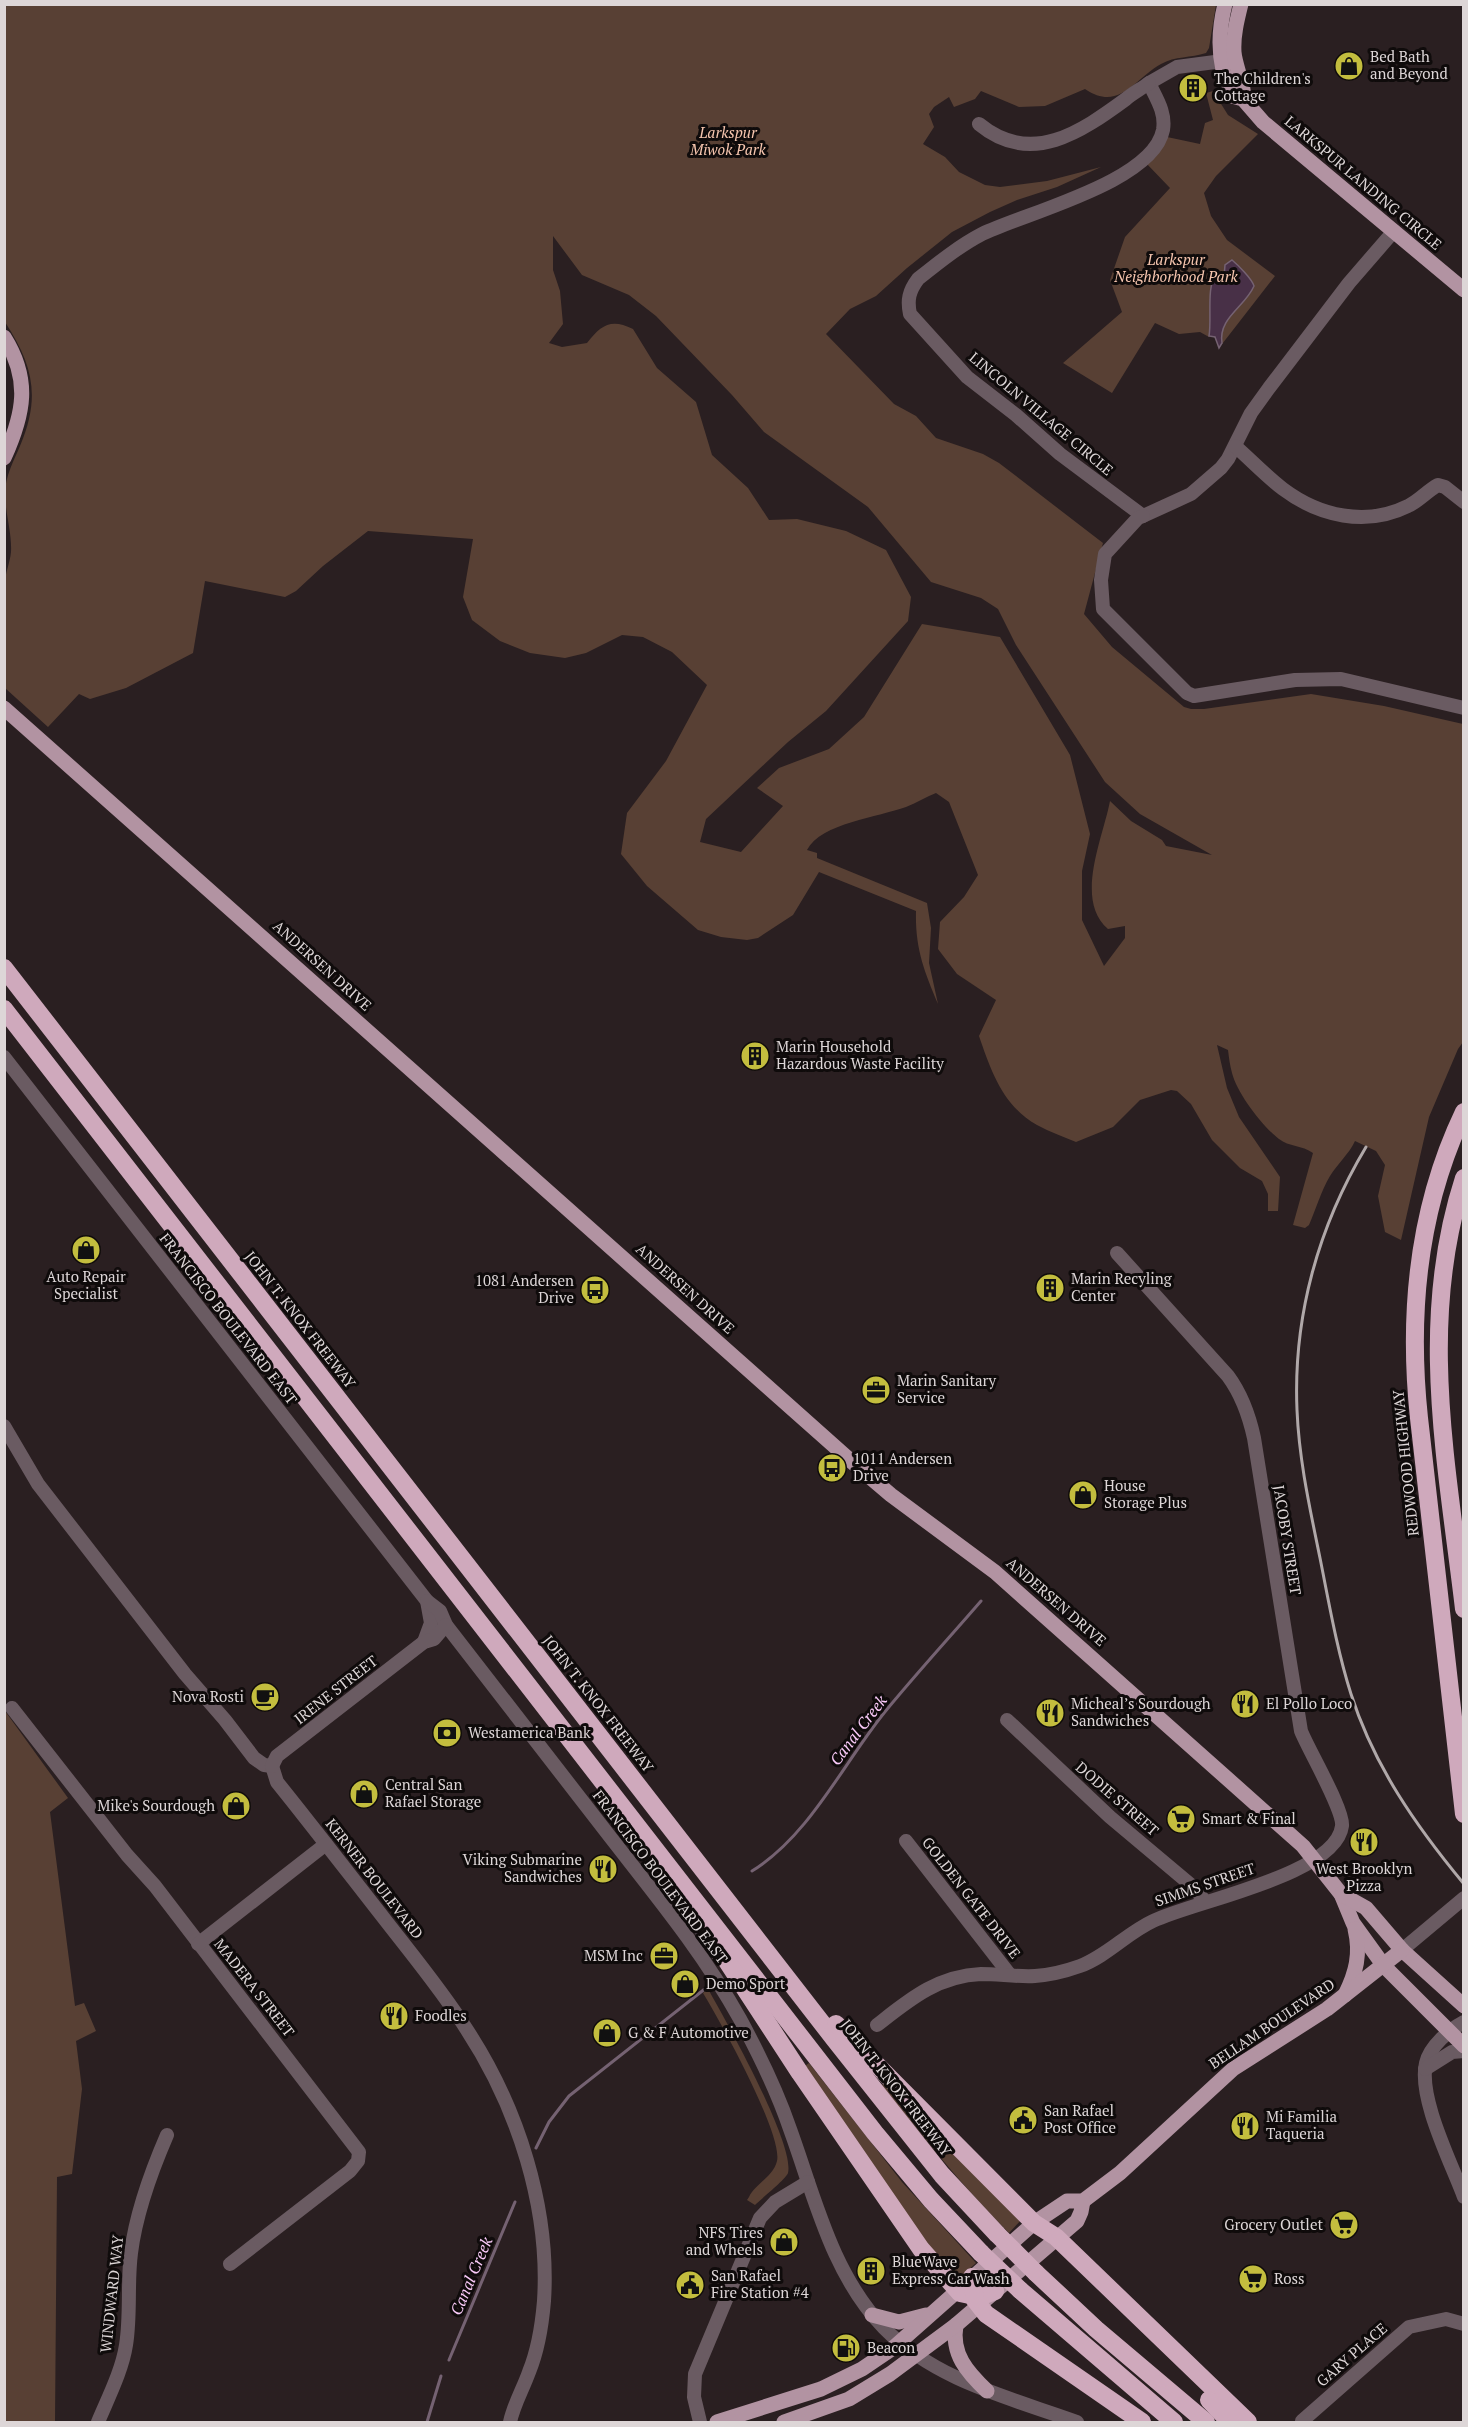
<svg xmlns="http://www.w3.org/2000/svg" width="1468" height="2427" viewBox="0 0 1468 2427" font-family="'PT Serif',serif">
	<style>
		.green { fill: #584034; fill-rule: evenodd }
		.water { fill: #483047; stroke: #756272; stroke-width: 1.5 }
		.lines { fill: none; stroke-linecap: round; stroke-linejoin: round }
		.stream { stroke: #756272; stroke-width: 3 }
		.minor { stroke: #6a5b62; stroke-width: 14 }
		.major { stroke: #b293a2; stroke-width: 15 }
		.highway { stroke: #cfa9bc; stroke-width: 18 }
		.rail { stroke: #b0a8a9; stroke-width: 3 }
		.highway-bridge { stroke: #cfa9bc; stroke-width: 18 }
		.labels { text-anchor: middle; stroke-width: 6; stroke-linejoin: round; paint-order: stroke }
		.poi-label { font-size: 15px; fill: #ddd6d7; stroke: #0f0b0b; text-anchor: start }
		.park-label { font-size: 15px; font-style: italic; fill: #f7c6af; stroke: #0f0b0b }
		.street-label { font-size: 15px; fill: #ddd6d7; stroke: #0f0b0b }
		.water-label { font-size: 16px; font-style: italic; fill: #fbcbfa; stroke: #0f0b0b }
	</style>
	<rect width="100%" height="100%" fill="#2a1f21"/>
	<g class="green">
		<path d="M5,5H1216L1209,48L1206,53C1191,58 1175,56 1161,64C1133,80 1119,112 1085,89L1045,106L1019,107L981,91L975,99L954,107L949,97L934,107L929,114L934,127L923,144L945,157L959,172L985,185L1000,187L1047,181L1101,167L1057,187L1017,200L990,212L952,232L907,268L876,296L850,309L826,334L894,404L916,416L936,438L983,454L999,463L1103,543L1084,614L1112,647L1184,707L1191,709H1204L1311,694L1384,706L1463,724V1042L1458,1049L1429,1117L1401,1240L1385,1232L1378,1196L1385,1165L1376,1151L1355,1141C1349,1154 1338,1163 1330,1176C1321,1191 1316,1209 1309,1225L1305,1228L1293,1225L1313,1153C1302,1145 1289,1147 1279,1139C1262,1126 1237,1093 1232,1073C1230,1066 1229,1058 1228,1050L1217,1045L1227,1088L1239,1117L1280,1177L1278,1211H1268V1194L1262,1181L1240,1168L1212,1140L1191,1104L1177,1091L1171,1090L1140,1100L1113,1127L1076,1142C1064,1137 1050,1132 1037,1125C1003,1106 991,1071 979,1036L996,1000L957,974L938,949L940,922L964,897L978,875L949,802L936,793C926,797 916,803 906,807C879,817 821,823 807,850L817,853V858L927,903L931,928L929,963L938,1004C924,971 915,948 916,911L819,872L793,915L758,938L747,940L721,937L698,930L647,886L621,854L627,813L666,761L707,685L672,652L643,637L622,635L586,653L565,658L530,653L500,641L472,620L463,597L473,539L368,531L323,566L296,591L285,597L205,581L193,653L126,688L90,699L79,694L48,727L5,688C5,654 2,618 5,583C5,573 10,563 11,552C12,532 5,513 5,493C5,477 14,460 20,446C41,397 33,365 5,322ZM553,236L582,275L629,295L656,316L732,395L764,432L868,507L931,582L981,598L998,609L1016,645L1105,782L1140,814L1212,855L1166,846L1162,840L1131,821L1110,801C1103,838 1074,900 1108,929L1125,926V938L1104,966L1082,920V871L1090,834L1070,755L1000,637L922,624L864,717L829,749L779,768L757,788L783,806L741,852L700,842L706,819L788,742L826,711L908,621L911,597L886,550L846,531L797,519L769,520L748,488L712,455L696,402L657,368L633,329C611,318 601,325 587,343L562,347L549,343L563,324L560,291L553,270Z"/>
		<polygon points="1213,91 1228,115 1258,134 1216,176 1204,193 1211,216 1227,240 1275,276 1219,348 1216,339 1213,336 1209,337 1200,332 1179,334 1155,323 1112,393 1063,363 1122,312 1110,280 1125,237 1170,188 1146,163 1167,137 1200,144 1205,123 1213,120 1206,93"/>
		<polygon points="5,1711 68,1798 50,1812 75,2006 84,2003 96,2031 76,2041 82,2089 72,2174 57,2177 55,2422 5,2422"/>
		<path d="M708,1989C725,2019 795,2144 788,2173C786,2179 761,2199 755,2205L747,2200L749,2197C756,2183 773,2177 777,2161C783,2134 719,2019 703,1993Z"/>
		<polygon points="809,2063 902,2182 976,2263 957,2280 920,2235 802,2068"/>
		<path d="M887,2081L1023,2218L1009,2233C963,2187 923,2137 882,2085Z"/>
	</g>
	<path class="water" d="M1232,260C1238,265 1252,279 1254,286C1245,307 1218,318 1222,343L1219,348L1215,337L1209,336C1212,320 1206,285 1216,276L1224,277L1225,265Z"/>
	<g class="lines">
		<g class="stream">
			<path d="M752,1871C809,1836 843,1764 884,1713C915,1675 949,1638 981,1601"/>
			<polyline points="686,1918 716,1961"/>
			<polyline points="536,2148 549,2122 569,2096 706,1988"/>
			<polyline points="449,2360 515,2202"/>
			<polyline points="427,2422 441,2376"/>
		</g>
		<g class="minor">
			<path d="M1230,60L1177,67L1149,83C1156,98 1166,112 1163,130C1153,182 1025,213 982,234C959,246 938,263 918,279C909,291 907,300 910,314L967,377L1016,415L1060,454L1143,516L1191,494L1221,468L1228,459L1251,413L1269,388L1349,283L1394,231"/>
			<path d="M979,124C1031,167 1081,132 1126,99C1133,93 1141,89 1149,83"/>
			<path d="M1235,446C1251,460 1266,476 1283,489C1319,516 1366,527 1408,506C1419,501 1427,491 1438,485L1445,487L1464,502"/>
			<polyline points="1143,516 1138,518 1105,554 1101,580 1103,609 1187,693 1194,696 1295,680 1341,679 1464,708"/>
			<polyline points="4,1057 427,1601 431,1623 424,1642"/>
			<polyline points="4,1426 38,1484 185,1674 225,1720 254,1758 264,1765 272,1766"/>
			<path d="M427,1601L440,1611L446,1625C501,1696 556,1767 611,1838C657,1897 704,1954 740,2019C759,2054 777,2091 790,2129C815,2198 832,2274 884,2328C936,2381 1011,2398 1077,2422"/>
			<polyline points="12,1708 127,1855 155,1886 359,2152 358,2161 350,2171 230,2264"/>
			<polyline points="1007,1720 1110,1817 1191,1885 1205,1901"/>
			<path d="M272,1766L277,1782C314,1828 350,1875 386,1921C414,1957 443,1992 467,2030C518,2108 550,2208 544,2301C542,2325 538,2350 529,2372C523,2389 514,2404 510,2422"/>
			<polyline points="272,1766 277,1756 424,1642 434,1639 446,1625"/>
			<polyline points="906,1841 1010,1975"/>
			<polyline points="198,1944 326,1844"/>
			<polyline points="1402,1950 1464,1898"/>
			<path d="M1464,2022C1449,2030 1430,2046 1426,2063C1418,2098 1451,2162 1464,2197"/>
			<path d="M877,2025C909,2000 937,1976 981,1974C999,1974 1017,1977 1035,1976C1050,1975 1066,1971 1080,1966C1107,1956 1127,1933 1153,1921C1194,1901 1336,1875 1342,1826C1344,1810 1309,1751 1301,1731L1254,1438C1249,1415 1242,1395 1228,1376L1117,1253"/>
			<polyline points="1425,2069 1452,2052 1464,2051"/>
			<polyline points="1302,2421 1409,2327 1446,2319 1464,2324"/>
			<path d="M98,2422C108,2398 122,2371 126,2345C131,2315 127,2283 131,2253C136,2213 151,2172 167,2135"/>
			<polyline points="700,2422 694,2397 695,2374 760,2218 775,2202 808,2182"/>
		</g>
		<g class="major">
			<path d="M1225,4C1217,36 1218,67 1232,96L1243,99L1263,122L1464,290"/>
			<path d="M1241,4C1237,20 1233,36 1234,52C1235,66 1246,89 1243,99"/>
			<path d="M4,337C31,380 24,414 4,458"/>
			<polyline points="4,708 851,1461 891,1495 995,1572 1303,1846 1341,1894 1353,1923 1384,1966 1464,2046"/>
			<polyline points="1341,1894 1366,1908 1402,1950 1464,2006"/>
			<path d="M1345,1995C1356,1973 1361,1954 1355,1929"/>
			<polyline points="872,2315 899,2322 926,2315"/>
			<path d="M956,2325C951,2354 967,2372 987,2391"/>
			<polyline points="717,2422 821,2389 862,2369 893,2348 1034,2223 1067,2201 1083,2201 1120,2173 1233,2069 1327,2009 1402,1950"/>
			<polyline points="784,2422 849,2399 890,2374 956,2325 1077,2221 1081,2212 1083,2201"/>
		</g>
		<g class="highway">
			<polyline points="4,968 835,2040 942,2175 997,2234"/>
			<polyline points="4,1009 875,2133 931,2200 981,2253"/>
			<path d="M1464,1112C1418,1208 1408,1314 1419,1418L1464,1814"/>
			<path d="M1464,1178C1417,1322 1447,1463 1464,1609"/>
			<polyline points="723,1955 800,2073 921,2249 960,2293 979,2297 995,2291"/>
			<polyline points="836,2024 1034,2223 1056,2237 1248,2422"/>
			<polyline points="1036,2273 1096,2329 1206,2422"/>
			<polyline points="972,2277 975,2300 986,2314 1142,2422"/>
			<polyline points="1020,2290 1174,2422"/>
			<polyline points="1209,2400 1230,2422"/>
		</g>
		<path class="rail" d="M1366,1147C1318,1227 1293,1317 1297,1410C1299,1460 1310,1509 1320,1558C1329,1603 1337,1650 1351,1694C1374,1766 1416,1826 1464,1884"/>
		<g class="highway-bridge">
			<polyline points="997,2234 1036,2273"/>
			<polyline points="981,2253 1020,2290"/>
		</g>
	</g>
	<defs>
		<g id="shop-disc" transform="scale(1.5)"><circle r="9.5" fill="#c3bd3e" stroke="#0f0b0b"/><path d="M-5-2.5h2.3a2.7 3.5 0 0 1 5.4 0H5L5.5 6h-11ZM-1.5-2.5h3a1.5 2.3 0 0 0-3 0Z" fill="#111"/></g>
		<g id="building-disc" transform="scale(1.5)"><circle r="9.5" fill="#c3bd3e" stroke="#0f0b0b"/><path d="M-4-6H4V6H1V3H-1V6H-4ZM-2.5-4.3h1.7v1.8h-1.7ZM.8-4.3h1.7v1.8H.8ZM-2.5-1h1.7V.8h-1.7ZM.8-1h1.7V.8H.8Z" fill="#111"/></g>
		<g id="bus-disc" transform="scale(1.5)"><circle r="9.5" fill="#c3bd3e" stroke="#0f0b0b"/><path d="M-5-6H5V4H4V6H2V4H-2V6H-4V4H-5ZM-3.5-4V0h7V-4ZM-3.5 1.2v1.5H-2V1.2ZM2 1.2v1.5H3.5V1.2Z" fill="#111"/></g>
		<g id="office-disc" transform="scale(1.5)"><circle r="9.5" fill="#c3bd3e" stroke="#0f0b0b"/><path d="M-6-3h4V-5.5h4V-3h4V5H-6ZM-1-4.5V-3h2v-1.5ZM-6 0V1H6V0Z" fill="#111"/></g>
		<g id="cafe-disc" transform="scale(1.5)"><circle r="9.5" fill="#c3bd3e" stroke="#0f0b0b"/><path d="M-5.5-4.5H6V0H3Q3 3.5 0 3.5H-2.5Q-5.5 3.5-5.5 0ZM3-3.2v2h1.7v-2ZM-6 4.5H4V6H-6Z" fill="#111"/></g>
		<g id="restaurant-disc" transform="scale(1.5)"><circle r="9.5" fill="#c3bd3e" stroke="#0f0b0b"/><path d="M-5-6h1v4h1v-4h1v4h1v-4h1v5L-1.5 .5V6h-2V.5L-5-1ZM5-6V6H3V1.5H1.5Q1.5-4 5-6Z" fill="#111"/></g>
		<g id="bank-disc" transform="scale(1.5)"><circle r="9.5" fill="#c3bd3e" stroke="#0f0b0b"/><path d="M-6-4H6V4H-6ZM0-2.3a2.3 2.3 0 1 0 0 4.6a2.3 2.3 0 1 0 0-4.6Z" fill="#111"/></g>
		<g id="supermarket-disc" transform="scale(1.5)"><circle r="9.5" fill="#c3bd3e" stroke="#0f0b0b"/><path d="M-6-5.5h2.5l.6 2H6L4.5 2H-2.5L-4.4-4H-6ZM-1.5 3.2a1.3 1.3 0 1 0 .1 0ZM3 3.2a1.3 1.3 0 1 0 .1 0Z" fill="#111"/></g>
		<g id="civic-disc" transform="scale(1.5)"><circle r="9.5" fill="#c3bd3e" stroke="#0f0b0b"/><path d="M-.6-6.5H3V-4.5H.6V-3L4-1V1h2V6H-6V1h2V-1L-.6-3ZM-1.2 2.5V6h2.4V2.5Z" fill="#111"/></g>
		<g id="fuel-disc" transform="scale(1.5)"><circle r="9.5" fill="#c3bd3e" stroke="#0f0b0b"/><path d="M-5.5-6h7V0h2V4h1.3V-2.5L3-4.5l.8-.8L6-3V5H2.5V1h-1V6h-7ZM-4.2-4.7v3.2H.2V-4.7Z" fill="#111"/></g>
	</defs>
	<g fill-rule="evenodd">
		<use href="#shop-disc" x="1349" y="66"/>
		<use href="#building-disc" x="1193" y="88"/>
		<use href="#building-disc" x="755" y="1056"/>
		<use href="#shop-disc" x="86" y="1250"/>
		<use href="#building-disc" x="1050" y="1288"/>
		<use href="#bus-disc" x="595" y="1290"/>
		<use href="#office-disc" x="876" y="1390"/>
		<use href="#bus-disc" x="832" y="1468"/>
		<use href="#shop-disc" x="1083" y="1495"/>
		<use href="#cafe-disc" x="265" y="1697"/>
		<use href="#restaurant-disc" x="1245" y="1704"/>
		<use href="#restaurant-disc" x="1050" y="1713"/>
		<use href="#bank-disc" x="447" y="1733"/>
		<use href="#shop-disc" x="364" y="1794"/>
		<use href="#shop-disc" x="236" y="1806"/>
		<use href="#supermarket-disc" x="1181" y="1819"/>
		<use href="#restaurant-disc" x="1364" y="1842"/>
		<use href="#restaurant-disc" x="603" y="1869"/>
		<use href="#office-disc" x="664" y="1956"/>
		<use href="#shop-disc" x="685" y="1984"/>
		<use href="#restaurant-disc" x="394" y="2016"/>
		<use href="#shop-disc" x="607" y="2033"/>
		<use href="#civic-disc" x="1023" y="2120"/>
		<use href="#restaurant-disc" x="1245" y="2126"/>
		<use href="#supermarket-disc" x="1344" y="2225"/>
		<use href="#shop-disc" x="784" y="2242"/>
		<use href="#building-disc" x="871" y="2271"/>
		<use href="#supermarket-disc" x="1253" y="2279"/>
		<use href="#civic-disc" x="690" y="2285"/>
		<use href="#fuel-disc" x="846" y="2348"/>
	</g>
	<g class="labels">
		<g class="poi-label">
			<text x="1370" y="62">Bed Bath<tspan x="1370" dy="17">and Beyond</tspan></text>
			<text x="1214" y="84">The Children's<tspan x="1214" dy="17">Cottage</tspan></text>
			<text x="776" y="1052">Marin Household<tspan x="776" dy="17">Hazardous Waste Facility</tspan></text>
			<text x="86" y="1282" text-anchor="middle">Auto Repair<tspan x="86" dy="17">Specialist</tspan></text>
			<text x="1071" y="1284">Marin Recyling<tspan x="1071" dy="17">Center</tspan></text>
			<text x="574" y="1286" text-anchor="end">1081 Andersen<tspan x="574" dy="17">Drive</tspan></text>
			<text x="897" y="1386">Marin Sanitary<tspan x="897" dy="17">Service</tspan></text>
			<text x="853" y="1464">1011 Andersen<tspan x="853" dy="17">Drive</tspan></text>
			<text x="1104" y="1491">House<tspan x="1104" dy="17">Storage Plus</tspan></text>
			<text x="244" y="1702" text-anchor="end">Nova Rosti</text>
			<text x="1071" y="1709">Micheal’s Sourdough<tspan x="1071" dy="17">Sandwiches</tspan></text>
			<text x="1266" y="1709">El Pollo Loco</text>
			<text x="468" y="1738">Westamerica Bank</text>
			<text x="385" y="1790">Central San<tspan x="385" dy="17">Rafael Storage</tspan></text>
			<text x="215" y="1811" text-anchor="end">Mike's Sourdough</text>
			<text x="1202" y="1824">Smart &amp; Final</text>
			<text x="582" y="1865" text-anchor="end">Viking Submarine<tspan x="582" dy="17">Sandwiches</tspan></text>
			<text x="1364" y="1874" text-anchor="middle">West Brooklyn<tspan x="1364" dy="17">Pizza</tspan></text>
			<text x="643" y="1961" text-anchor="end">MSM Inc</text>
			<text x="706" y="1989">Demo Sport</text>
			<text x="415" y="2021">Foodles</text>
			<text x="628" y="2038">G &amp; F Automotive</text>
			<text x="1044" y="2116">San Rafael<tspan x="1044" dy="17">Post Office</tspan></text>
			<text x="1266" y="2122">Mi Familia<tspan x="1266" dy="17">Taqueria</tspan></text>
			<text x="1323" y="2230" text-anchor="end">Grocery Outlet</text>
			<text x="763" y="2238" text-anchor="end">NFS Tires<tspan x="763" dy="17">and Wheels</tspan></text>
			<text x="892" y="2267">BlueWave<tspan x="892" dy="17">Express Car Wash</tspan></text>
			<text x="711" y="2281">San Rafael<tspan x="711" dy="17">Fire Station #4</tspan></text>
			<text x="1274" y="2284">Ross</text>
			<text x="867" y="2353">Beacon</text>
		</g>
		<g class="park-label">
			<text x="728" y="138">Larkspur<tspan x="728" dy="17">Miwok Park</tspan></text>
			<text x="1176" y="265">Larkspur<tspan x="1176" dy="17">Neighborhood Park</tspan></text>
		</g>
		<g class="street-label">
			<text transform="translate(1363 183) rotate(40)" y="5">LARKSPUR LANDING CIRCLE</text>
			<text transform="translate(1041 414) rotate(40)" y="5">LINCOLN VILLAGE CIRCLE</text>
			<text transform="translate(322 966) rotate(42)" y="5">ANDERSEN DRIVE</text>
			<text transform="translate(685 1289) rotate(42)" y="5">ANDERSEN DRIVE</text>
			<text transform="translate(228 1319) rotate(52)" y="5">FRANCISCO BOULEVARD EAST</text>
			<text transform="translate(300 1320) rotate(52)" y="5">JOHN T. KNOX FREEWAY</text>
			<text transform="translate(1406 1463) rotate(-96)" y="5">REDWOOD HIGHWAY</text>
			<text transform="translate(1287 1540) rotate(81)" y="5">JACOBY STREET</text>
			<text transform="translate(1056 1602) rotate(41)" y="5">ANDERSEN DRIVE</text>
			<text transform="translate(336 1690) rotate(-38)" y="5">IRENE STREET</text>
			<text transform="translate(598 1704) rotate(52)" y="5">JOHN T. KNOX FREEWAY</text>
			<text transform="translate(1117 1799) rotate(41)" y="5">DODIE STREET</text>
			<text transform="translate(660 1877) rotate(53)" y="5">FRANCISCO BOULEVARD EAST</text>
			<text transform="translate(374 1879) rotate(52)" y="5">KERNER BOULEVARD</text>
			<text transform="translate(1205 1885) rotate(-19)" y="5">SIMMS STREET</text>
			<text transform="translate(971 1898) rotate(52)" y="5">GOLDEN GATE DRIVE</text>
			<text transform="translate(254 1988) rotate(52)" y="5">MADERA STREET</text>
			<text transform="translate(1272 2024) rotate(-34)" y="5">BELLAM BOULEVARD</text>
			<text transform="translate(896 2088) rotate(52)" y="5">JOHN T. KNOX FREEWAY</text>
			<text transform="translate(112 2294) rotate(-84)" y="5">WINDWARD WAY</text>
			<text transform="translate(1352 2355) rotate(-41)" y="5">GARY PLACE</text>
		</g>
		<g class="water-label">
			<text transform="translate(858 1730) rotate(-53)" y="6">Canal Creek</text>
			<text transform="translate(471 2276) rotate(-67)" y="6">Canal Creek</text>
		</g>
	</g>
	<rect width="1468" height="2427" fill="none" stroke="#ddd6d7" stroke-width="12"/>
</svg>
